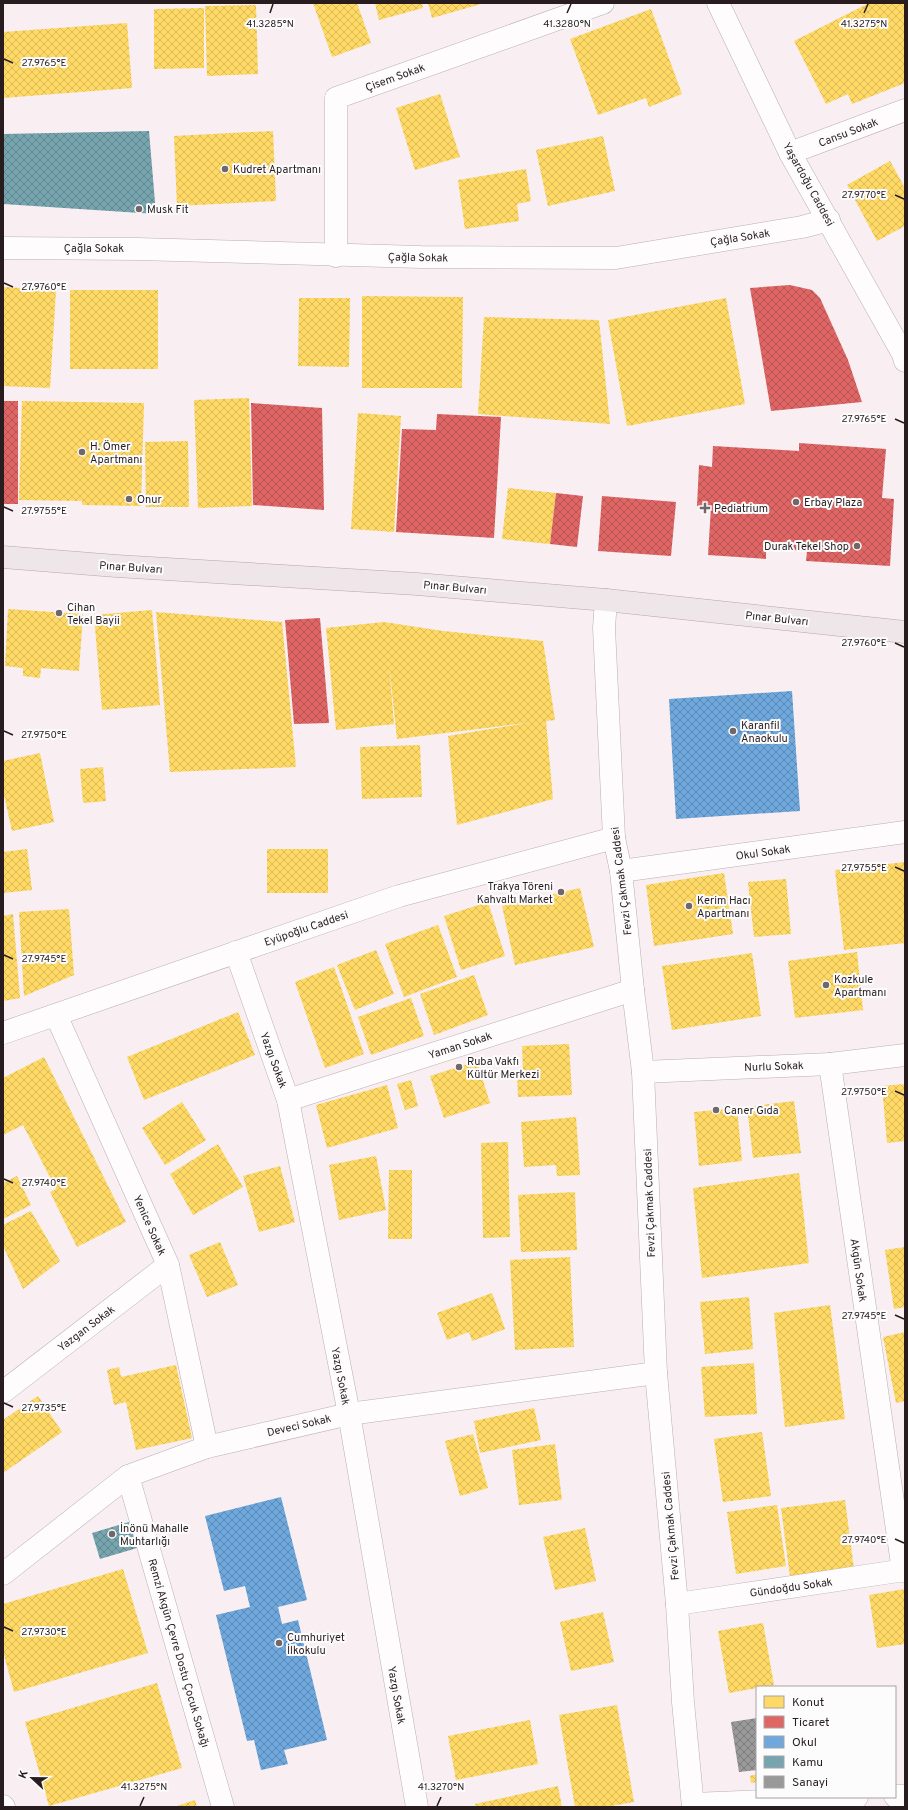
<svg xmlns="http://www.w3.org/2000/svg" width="908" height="1810" viewBox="0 0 908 1810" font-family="Overpass,sans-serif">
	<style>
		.homes { fill: url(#homes-cross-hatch) }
		.shops { fill: url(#shops-cross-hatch) }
		.schools { fill: url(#schools-cross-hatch) }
		.public { fill: url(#public-cross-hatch) }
		.industry { fill: url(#industry-cross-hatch) }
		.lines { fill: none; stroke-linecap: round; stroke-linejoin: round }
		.street-casing { stroke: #b9afb2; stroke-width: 23 }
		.secondary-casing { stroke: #b9afb2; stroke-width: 23 }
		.primary-casing { stroke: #b8a5ab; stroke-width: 23 }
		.street { stroke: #fefcfd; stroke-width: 22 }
		.secondary { stroke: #fefcfd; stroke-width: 22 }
		.primary { stroke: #efe6e9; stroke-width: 22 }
		.ticks { fill: none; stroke: #281c1f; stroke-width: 1.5 }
		.poi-dot { fill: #716668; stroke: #fcfcfc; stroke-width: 1.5 }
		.labels { text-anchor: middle; stroke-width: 4; stroke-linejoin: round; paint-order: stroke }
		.street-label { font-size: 11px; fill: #281c1f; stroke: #fcfcfc }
		.poi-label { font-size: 11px; fill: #281c1f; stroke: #fcfcfc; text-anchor: start }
		.ticks-label { font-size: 10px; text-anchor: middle; fill: #281c1f; stroke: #fcfcfc; stroke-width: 4; stroke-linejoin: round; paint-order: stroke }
	</style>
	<defs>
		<pattern id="homes-cross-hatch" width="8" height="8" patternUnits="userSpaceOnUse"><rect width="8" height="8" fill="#ffd966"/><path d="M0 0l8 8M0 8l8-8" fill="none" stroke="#dbba58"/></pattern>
		<pattern id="shops-cross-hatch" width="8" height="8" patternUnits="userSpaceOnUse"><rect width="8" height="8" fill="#e06666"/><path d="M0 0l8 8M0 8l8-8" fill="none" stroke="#b65353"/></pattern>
		<pattern id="schools-cross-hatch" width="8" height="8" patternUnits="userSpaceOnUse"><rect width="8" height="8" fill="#6fa8dc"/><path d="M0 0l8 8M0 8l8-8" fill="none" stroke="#5b88b2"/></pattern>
		<pattern id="public-cross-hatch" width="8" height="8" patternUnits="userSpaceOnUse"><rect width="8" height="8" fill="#76a5af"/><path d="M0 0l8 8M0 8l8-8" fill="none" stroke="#61868e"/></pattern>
		<pattern id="industry-cross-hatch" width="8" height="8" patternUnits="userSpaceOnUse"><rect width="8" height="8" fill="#999"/><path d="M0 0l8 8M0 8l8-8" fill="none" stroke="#7d7c7c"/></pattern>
	</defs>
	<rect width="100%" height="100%" fill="#f9eef1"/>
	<g class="homes">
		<polygon points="313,3 357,3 371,43 332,57"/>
		<polygon points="375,3 422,3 423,8 379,20"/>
		<polygon points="428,3 481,3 481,4 432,18"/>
		<polygon points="869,3 905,3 905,83 852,104 848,94 826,104 794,41"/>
		<polygon points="256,5 258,74 207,76 205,6"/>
		<polygon points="204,8 204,68 154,69 154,9"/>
		<polygon points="651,9 682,94 649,107 646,98 598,115 570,39"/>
		<polygon points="127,23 132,88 3,98 3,32"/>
		<polygon points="440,94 460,157 415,170 396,108"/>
		<polygon points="273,131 276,201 177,206 174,136"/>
		<polygon points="603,136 615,191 548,206 536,150"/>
		<polygon points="890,161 905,188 905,226 877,241 847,185"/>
		<polygon points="526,169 531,201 517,204 519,221 465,229 458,180"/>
		<polygon points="3,287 56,290 50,388 3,386"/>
		<rect x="70" y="290" width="88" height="79"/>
		<polygon points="362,296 463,297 462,388 362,388"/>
		<polygon points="299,298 350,298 349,367 298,366"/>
		<polygon points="726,298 745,404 627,426 608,320"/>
		<polygon points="484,317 599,320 610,424 478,414"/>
		<polygon points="249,398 252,506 198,508 194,400"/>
		<polygon points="22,401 144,403 141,506 82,505 82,501 19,500"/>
		<polygon points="358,413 401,416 394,532 351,529"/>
		<polygon points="188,441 189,507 146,507 145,442"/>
		<polygon points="508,488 556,493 550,544 502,539"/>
		<polygon points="8,609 83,614 79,671 41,668 40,678 23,676 23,668 5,666"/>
		<polygon points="152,610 160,705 102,710 94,615"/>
		<polygon points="156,612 282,622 296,767 170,772"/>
		<polygon points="384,622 443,631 543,641 555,720 546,721 553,799 457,825 448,736 527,723 397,739 389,664 394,724 336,730 326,628"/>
		<polygon points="420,745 422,797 362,799 360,747"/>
		<polygon points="40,753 54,822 12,831 3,790 3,761"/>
		<polygon points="103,767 106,801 83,803 80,769"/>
		<polygon points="27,849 32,890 3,893 3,852"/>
		<rect x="267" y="849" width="61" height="44"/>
		<polygon points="905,862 905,943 844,950 835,870"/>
		<polygon points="724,873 733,934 654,946 646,885"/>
		<polygon points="786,879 791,934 754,937 748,882"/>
		<polygon points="580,888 594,947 515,965 502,906"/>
		<polygon points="488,902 505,956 461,970 444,916"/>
		<polygon points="69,909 74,975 24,996 19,912"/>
		<polygon points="13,914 20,998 3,1001 3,916"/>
		<polygon points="438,925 457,977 404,997 385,944"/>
		<polygon points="376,950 394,994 355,1010 337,965"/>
		<polygon points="857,952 863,1010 795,1018 788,961"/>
		<polygon points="752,953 761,1016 672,1030 662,966"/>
		<polygon points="334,967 364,1054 325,1068 295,982"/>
		<polygon points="474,975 488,1015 434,1035 420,994"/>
		<polygon points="411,998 424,1036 371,1055 358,1017"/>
		<polygon points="238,1012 255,1055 144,1100 127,1057"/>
		<polygon points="569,1044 572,1095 518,1097 517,1072 523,1072 522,1046"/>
		<polygon points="44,1057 126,1222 77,1247 50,1192 56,1189 23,1125 3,1135 3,1078"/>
		<polygon points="477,1061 490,1103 444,1118 430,1076"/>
		<polygon points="411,1080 418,1106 405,1110 397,1084"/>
		<polygon points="905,1084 905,1141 887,1143 882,1086"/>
		<polygon points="387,1085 398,1128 327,1148 316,1105"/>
		<polygon points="794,1101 801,1153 753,1158 747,1107"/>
		<polygon points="182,1102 206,1140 165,1165 142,1128"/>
		<polygon points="737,1108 742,1161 699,1166 694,1112"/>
		<polygon points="576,1117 580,1175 557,1176 556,1165 524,1167 521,1122"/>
		<polygon points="508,1142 510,1237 483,1238 481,1143"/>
		<polygon points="218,1144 243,1187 193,1215 170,1174"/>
		<polygon points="376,1156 386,1210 339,1220 329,1165"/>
		<polygon points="280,1166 295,1222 259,1232 243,1176"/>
		<polygon points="389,1170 412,1170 412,1239 388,1239"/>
		<polygon points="799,1173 809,1263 702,1278 693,1188"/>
		<polygon points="17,1176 31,1205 3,1219 3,1183"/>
		<polygon points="575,1192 577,1250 521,1252 518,1195"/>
		<polygon points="31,1211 60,1261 23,1289 3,1246 3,1225"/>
		<polygon points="220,1242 238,1285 207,1297 189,1255"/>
		<polygon points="905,1247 905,1307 894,1309 885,1250"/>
		<polygon points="570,1257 574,1347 515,1350 510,1260"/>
		<polygon points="492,1293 505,1329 472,1341 469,1332 447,1340 437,1313"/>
		<polygon points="749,1297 753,1349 705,1354 700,1302"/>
		<polygon points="830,1305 845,1419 785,1427 774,1313"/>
		<polygon points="905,1332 905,1401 896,1403 883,1337"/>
		<polygon points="754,1363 757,1414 705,1417 701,1367"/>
		<polygon points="176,1365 192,1438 136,1450 126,1402 114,1405 107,1370 119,1367 121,1377"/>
		<polygon points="38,1396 62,1432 3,1473 3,1420"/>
		<polygon points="534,1408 541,1440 480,1453 474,1421"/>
		<polygon points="762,1432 771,1496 723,1502 714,1439"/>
		<polygon points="473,1434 488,1488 460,1496 445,1441"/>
		<polygon points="555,1444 562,1500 519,1505 512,1450"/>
		<polygon points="845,1500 854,1569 790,1577 781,1508"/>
		<polygon points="777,1505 786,1566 736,1574 727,1512"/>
		<polygon points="585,1528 596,1581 555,1590 543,1537"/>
		<polygon points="123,1569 148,1653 14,1692 3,1651 3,1604"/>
		<polygon points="905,1589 905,1644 877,1648 869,1595"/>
		<polygon points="603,1612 614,1662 571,1671 560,1622"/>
		<polygon points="763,1623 774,1685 729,1693 718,1631"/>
		<polygon points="157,1683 182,1768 49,1806 25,1722"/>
		<polygon points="617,1705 634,1802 606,1807 575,1807 559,1715"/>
		<polygon points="530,1720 538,1764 456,1780 448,1736"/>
		<polygon points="757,1774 757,1782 751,1783 750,1776"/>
		<polygon points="558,1786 562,1807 476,1807 475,1804"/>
		<polygon points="195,1800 197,1807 174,1807"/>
	</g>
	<g class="shops">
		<polygon points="790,285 812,290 820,298 848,360 862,402 771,411 750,288"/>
		<rect x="3" y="401" width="15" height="103"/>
		<polygon points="251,403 322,408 324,510 253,505"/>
		<polygon points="437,414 501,417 494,538 396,532 402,429 436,430"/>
		<polygon points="799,443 886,449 882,498 894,499 890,566 806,561 807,551 766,548 766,559 708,555 711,507 697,506 699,465 712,467 713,446 799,451"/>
		<polygon points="556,493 583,496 577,547 550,544"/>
		<polygon points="602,496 676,502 671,556 598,551"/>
		<polygon points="320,618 329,723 294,724 285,620"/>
	</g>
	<g class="schools">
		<polygon points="792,691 800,811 676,819 669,699"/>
		<polygon points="281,1497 307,1600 278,1607 282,1624 298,1620 327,1740 284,1750 288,1764 261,1770 254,1740 247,1741 216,1615 250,1607 245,1586 224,1591 205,1516"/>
	</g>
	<g class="public">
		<polygon points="149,131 156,214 3,204 3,134"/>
		<polygon points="129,1522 137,1548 100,1559 92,1533"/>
	</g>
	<polygon class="industry" points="757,1718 757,1770 739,1772 731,1722"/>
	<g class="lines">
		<g class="street-casing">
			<g id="street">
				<polyline points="790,153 905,110"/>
				<polyline points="3,248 138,249 421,257 616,258 802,227 829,220"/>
				<polyline points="336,256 336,98 603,3"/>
				<polyline points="621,871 905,832"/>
				<polyline points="236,952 288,1100 349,1414 417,1807"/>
				<polyline points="56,1015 168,1265 207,1447"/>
				<polyline points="830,1064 903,1571"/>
				<polyline points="643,1072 830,1064 905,1055"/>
				<polyline points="288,1100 633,990"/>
				<polyline points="3,1392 168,1265"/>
				<polyline points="128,1476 223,1807"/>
				<polyline points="3,1574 128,1476 207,1447 349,1414 656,1373"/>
				<polyline points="677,1604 905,1570"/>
				<polyline points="895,1796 905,1796"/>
				<polyline points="693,1804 857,1797"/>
			</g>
		</g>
		<g class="secondary-casing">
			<g id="secondary">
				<polyline points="718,3 790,153 903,354 905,361"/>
				<polyline points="606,600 604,628 614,838 621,871 633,990 643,1072 656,1373 677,1604 683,1702 693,1807"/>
				<polyline points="3,1033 399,896 614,838"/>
				<polyline points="3,1806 4,1807"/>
			</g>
		</g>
		<g class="primary-casing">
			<polyline id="primary" points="3,557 116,566 417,584 606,600 905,632"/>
		</g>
		<use href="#street" class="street"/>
		<use href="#secondary" class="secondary"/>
		<use href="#primary" class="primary"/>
	</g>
	<path class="ticks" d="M270,13L273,4M567,13L571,4M864,13L868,4M4,59L13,63M895,195L904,199M4,283L13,287M895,419L904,423M4,507L13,511M895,643L904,647M4,731L13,735M895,867L904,871M4,955L13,959M895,1091L904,1095M4,1179L13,1183M895,1315L904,1319M4,1403L13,1407M895,1539L904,1543M4,1627L13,1631M140,1806L144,1797M437,1806L441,1797"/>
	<g class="poi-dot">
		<circle cx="225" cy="169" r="4"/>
		<circle cx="139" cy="209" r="4"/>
		<circle cx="82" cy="452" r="4"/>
		<circle cx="129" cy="499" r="4"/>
		<circle cx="796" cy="502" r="4"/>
		<path d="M703 502h4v4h4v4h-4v4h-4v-4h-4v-4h4z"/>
		<circle cx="857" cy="546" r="4"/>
		<circle cx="59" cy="613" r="4"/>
		<circle cx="733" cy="731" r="4"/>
		<circle cx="561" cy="892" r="4"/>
		<circle cx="689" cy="906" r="4"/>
		<circle cx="826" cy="985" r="4"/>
		<circle cx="459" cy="1067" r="4"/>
		<circle cx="716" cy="1110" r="4"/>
		<circle cx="112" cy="1534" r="4"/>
		<circle cx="279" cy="1643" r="4"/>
	</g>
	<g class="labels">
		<g class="street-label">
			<text transform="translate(395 77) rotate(-20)" y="4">Çisem Sokak</text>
			<text transform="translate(848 132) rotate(-21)" y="4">Cansu Sokak</text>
			<text transform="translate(809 184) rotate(61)" y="4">Yaşardoğu Caddesi</text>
			<text transform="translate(740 237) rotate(-9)" y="4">Çağla Sokak</text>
			<text x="94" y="252">Çağla Sokak</text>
			<text transform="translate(418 257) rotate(1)" y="4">Çağla Sokak</text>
			<text transform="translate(131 567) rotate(4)" y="4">Pınar Bulvarı</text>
			<text transform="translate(455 587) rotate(5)" y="4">Pınar Bulvarı</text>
			<text transform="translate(777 618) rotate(6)" y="4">Pınar Bulvarı</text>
			<text transform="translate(763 852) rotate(-8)" y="4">Okul Sokak</text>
			<text transform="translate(621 881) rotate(-97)" y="4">Fevzi Çakmak Caddesi</text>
			<text transform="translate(306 928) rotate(-19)" y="4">Eyüpoğlu Caddesi</text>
			<text transform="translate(460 1045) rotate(-18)" y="4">Yaman Sokak</text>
			<text transform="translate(274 1060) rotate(70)" y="4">Yazgı Sokak</text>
			<text transform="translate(774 1066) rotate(-2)" y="4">Nurlu Sokak</text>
			<text transform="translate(649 1203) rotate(-92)" y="4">Fevzi Çakmak Caddesi</text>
			<text transform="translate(150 1225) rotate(66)" y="4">Yenice Sokak</text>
			<text transform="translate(859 1270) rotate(82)" y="4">Akgün Sokak</text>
			<text transform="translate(86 1328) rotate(-37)" y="4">Yazgan Sokak</text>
			<text transform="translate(341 1376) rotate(79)" y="4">Yazgı Sokak</text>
			<text transform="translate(299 1425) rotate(-13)" y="4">Deveci Sokak</text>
			<text transform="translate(670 1526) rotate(-95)" y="4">Fevzi Çakmak Caddesi</text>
			<text transform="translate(791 1587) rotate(-8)" y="4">Gündoğdu Sokak</text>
			<text transform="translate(179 1653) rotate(74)" y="4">Remzi Akgün Çevre Dostu Çocuk Sokağı</text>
			<text transform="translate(397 1695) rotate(80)" y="4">Yazgı Sokak</text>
		</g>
		<g class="poi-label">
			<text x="233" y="173">Kudret Apartmanı</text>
			<text x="147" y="213">Musk Fit</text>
			<text x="90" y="450">H. Ömer<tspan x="90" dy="13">Apartmanı</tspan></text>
			<text x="137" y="503">Onur</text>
			<text x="804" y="506">Erbay Plaza</text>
			<text x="714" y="512">Pediatrium</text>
			<text x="849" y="550" text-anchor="end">Durak Tekel Shop</text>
			<text x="67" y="611">Cihan<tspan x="67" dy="13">Tekel Bayii</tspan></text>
			<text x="741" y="729">Karanfil<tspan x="741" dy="13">Anaokulu</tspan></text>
			<text x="553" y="890" text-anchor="end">Trakya Töreni<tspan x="553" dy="13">Kahvaltı Market</tspan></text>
			<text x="697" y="904">Kerim Hacı<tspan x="697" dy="13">Apartmanı</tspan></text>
			<text x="834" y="983">Kozkule<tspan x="834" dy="13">Apartmanı</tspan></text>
			<text x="467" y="1065">Ruba Vakfı<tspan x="467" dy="13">Kültür Merkezi</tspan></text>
			<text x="724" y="1114">Caner Gıda</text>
			<text x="120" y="1532">İnönü Mahalle<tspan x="120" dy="13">Muhtarlığı</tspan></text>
			<text x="287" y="1641">Cumhuriyet<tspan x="287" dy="13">İlkokulu</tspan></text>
		</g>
	</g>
	<g class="ticks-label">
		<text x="270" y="27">41.3285°N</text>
		<text x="567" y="27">41.3280°N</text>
		<text x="864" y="27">41.3275°N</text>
		<text x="44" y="66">27.9765°E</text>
		<text x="864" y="198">27.9770°E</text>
		<text x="44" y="290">27.9760°E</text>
		<text x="864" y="422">27.9765°E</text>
		<text x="44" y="514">27.9755°E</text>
		<text x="864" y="646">27.9760°E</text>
		<text x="44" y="738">27.9750°E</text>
		<text x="864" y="871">27.9755°E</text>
		<text x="44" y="962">27.9745°E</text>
		<text x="864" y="1095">27.9750°E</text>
		<text x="44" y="1186">27.9740°E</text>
		<text x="864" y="1319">27.9745°E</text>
		<text x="44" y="1411">27.9735°E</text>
		<text x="864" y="1543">27.9740°E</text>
		<text x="44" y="1635">27.9730°E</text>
		<text x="144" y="1790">41.3275°N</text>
		<text x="441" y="1790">41.3270°N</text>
	</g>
	<rect width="908" height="1810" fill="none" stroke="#281c1f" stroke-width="8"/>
	<rect x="756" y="1686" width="140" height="112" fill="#fcfcfc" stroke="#a7a2a4"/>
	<rect x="764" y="1696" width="20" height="12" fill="#ffd966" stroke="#a7a2a4"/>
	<text x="792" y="1706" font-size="12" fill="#281c1f">Konut</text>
	<rect x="764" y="1716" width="20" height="12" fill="#e06666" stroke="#a7a2a4"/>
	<text x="792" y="1726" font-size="12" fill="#281c1f">Ticaret</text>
	<rect x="764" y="1736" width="20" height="12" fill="#6fa8dc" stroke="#a7a2a4"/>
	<text x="792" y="1746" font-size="12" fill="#281c1f">Okul</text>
	<rect x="764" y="1756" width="20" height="12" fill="#76a5af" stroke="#a7a2a4"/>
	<text x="792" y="1766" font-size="12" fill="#281c1f">Kamu</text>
	<rect x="764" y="1776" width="20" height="12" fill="#999999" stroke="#a7a2a4"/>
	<text x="792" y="1786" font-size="12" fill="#281c1f">Sanayi</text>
	<g transform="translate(32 1778) rotate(292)" stroke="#fcfcfc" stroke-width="3" paint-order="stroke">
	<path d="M0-3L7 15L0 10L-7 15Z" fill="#281c1f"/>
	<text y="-6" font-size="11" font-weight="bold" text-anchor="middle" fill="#281c1f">K</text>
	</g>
</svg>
